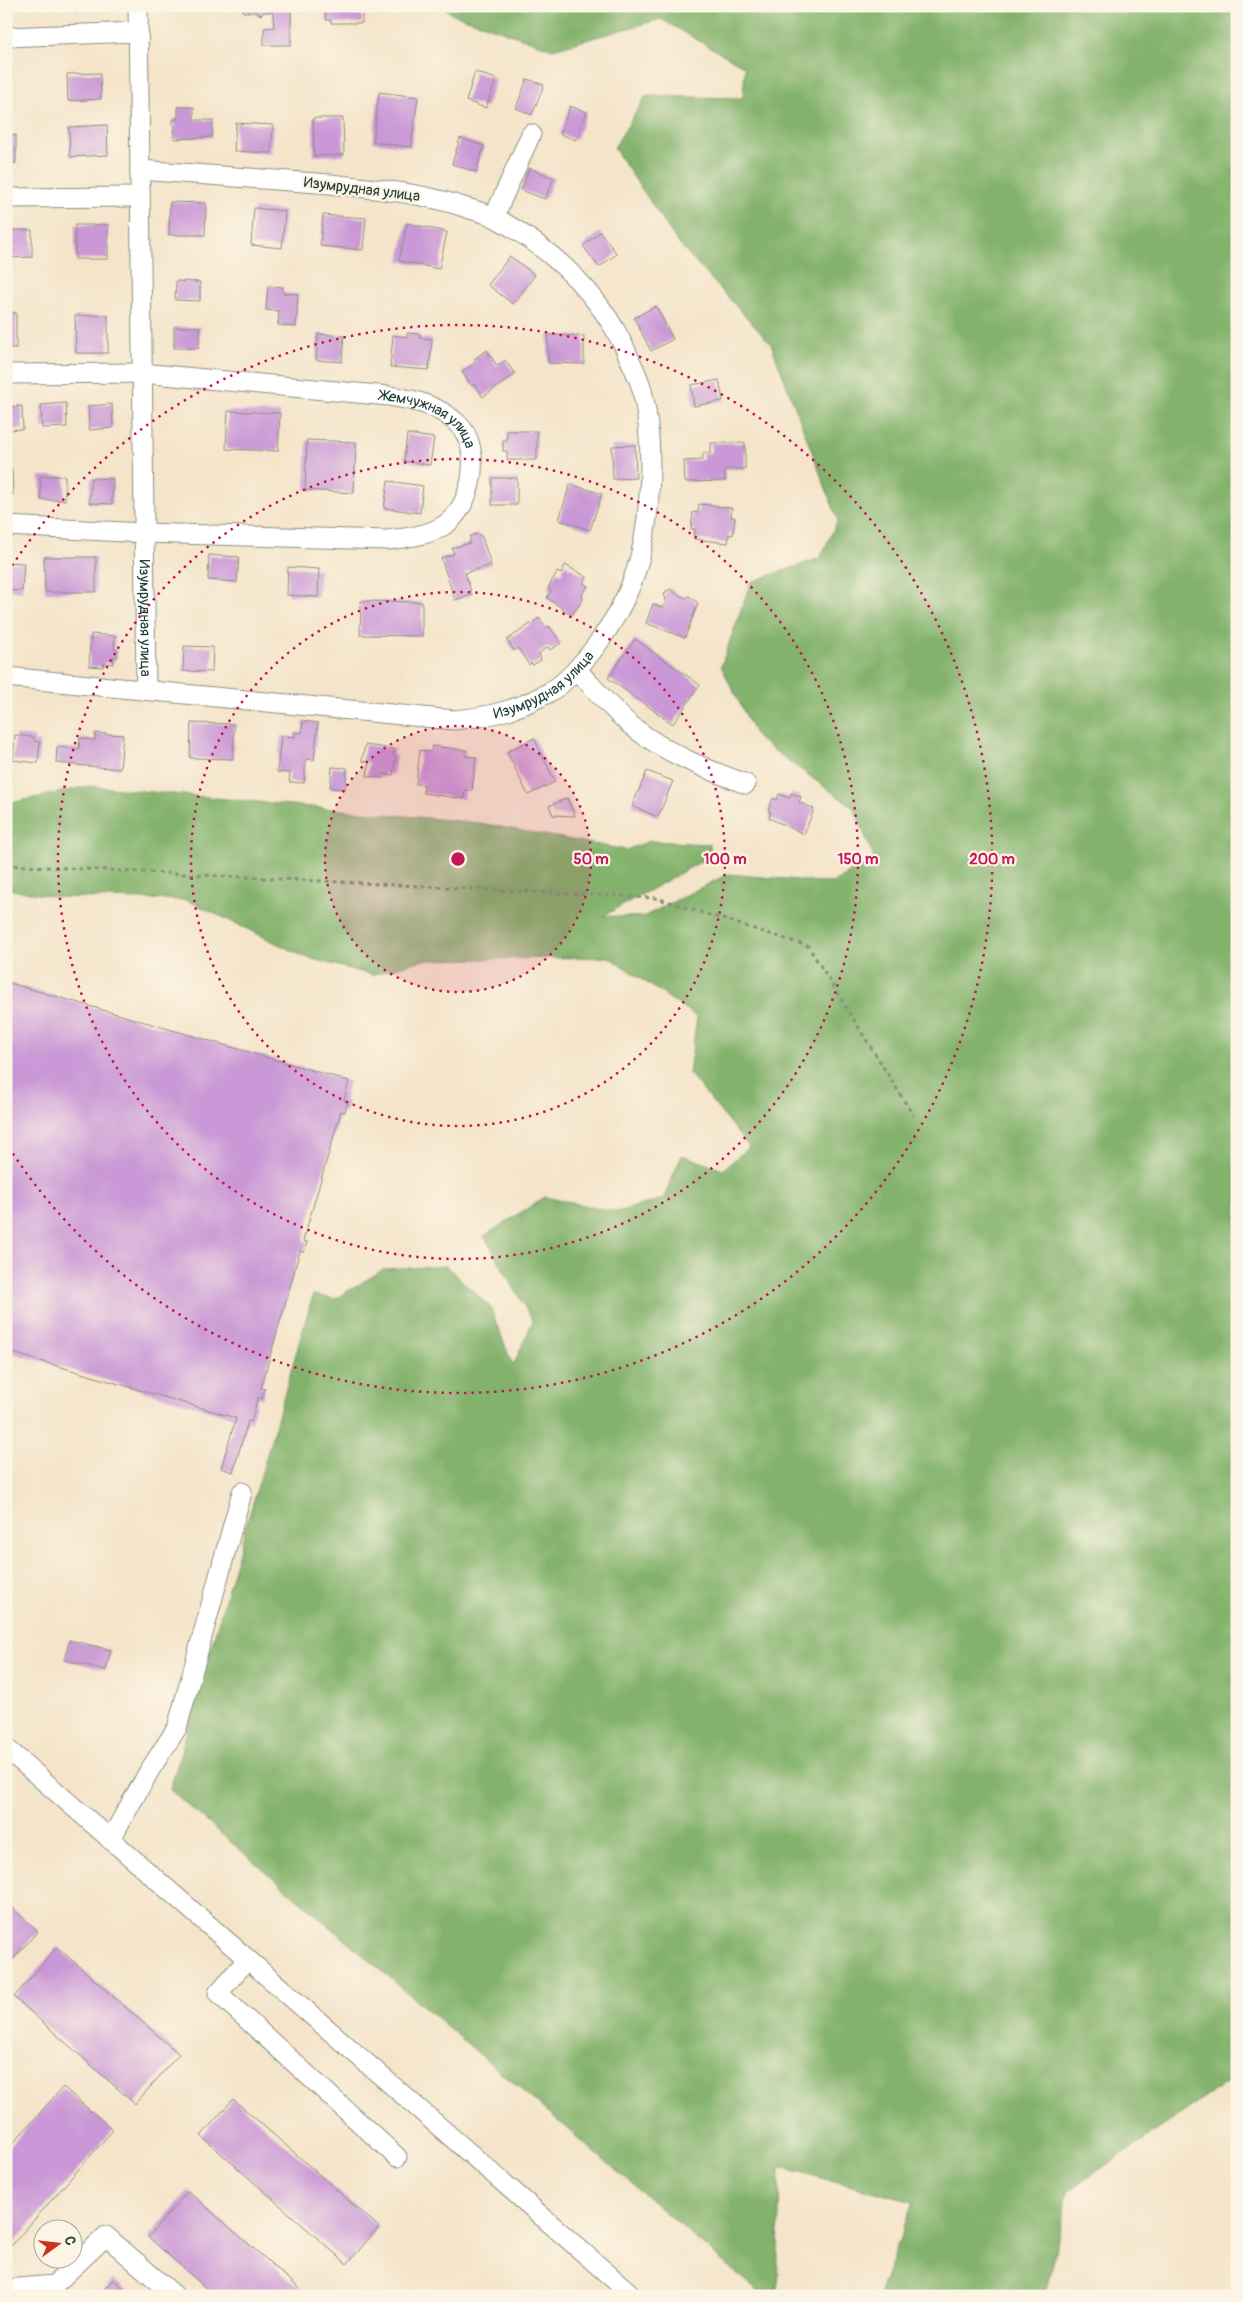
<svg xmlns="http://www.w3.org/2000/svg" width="1243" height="2302" viewBox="0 0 1243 2302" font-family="Pangolin,sans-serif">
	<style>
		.forest { fill: #83b26c; stroke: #517850 }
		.building { fill: #ca98d6 }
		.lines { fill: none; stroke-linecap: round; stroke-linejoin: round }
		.minor-casing { stroke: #8a907e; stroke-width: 21 }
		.path { stroke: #8a907e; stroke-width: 3; stroke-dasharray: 4 4; stroke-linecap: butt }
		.minor { stroke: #fff; stroke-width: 19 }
		.ring { fill: none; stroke: #c2185b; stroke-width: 2.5; stroke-dasharray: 2.5 5 }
		.labels { text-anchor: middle; stroke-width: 4.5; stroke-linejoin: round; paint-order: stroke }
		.street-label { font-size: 15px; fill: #1f3d34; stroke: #fcf5e5 }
		.centre { fill: #c2185b; stroke: #fcf5e5; stroke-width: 2.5 }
		.ring-label { font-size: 15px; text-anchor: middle; font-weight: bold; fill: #c2185b; stroke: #fcf5e5; stroke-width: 4.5; stroke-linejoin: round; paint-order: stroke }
	</style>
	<rect width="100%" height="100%" fill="#fcf5e5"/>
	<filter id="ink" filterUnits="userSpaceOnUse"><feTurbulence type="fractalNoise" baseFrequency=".02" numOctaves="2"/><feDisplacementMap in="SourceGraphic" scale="10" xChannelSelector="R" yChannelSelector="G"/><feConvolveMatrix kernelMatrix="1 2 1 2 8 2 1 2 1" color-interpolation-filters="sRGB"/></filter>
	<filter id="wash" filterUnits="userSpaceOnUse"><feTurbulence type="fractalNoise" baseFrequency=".0096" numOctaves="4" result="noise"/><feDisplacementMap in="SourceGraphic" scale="20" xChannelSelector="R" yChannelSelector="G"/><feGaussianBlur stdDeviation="1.12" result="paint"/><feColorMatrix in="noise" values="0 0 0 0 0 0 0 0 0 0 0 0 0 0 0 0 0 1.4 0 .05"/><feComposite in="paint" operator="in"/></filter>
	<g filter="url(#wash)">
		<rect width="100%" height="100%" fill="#f4e4c9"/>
		<polygon class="forest" points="444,6 1237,6 1237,2076 1068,2191 1046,2296 879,2296 913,2202 780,2167 777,2296 763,2296 170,1790 313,1295 335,1299 384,1269 446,1266 490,1307 513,1366 533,1321 484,1236 545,1197 617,1212 663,1199 682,1155 723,1170 749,1147 689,1073 697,1017 609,957 422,960 372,975 305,957 187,900 58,897 6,889 6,804 89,786 479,823 626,850 650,841 710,844 711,856 603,916 643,917 728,874 832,883 874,858 854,808 757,738 721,666 751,582 820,558 838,520 771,344 679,244 614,148 646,96 743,98 745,67 661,19 553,49 450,13"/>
		<g id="blocks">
			<g class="building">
				<rect x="74" y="6" width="40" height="4"/>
				<polygon points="180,6 199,6 199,8 180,9"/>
				<polygon points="243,6 270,6 271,12 264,12 261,15 256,12 243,12"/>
				<polygon points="272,6 291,6 291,45 264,45 264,28 274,27"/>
				<polygon points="325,6 366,6 366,9 362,9 362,23 331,23 331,20 326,20"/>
				<polygon points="6,62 11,62 10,95 6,95"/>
				<polygon points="475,72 496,79 486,108 466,101"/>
				<polygon points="100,73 101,99 68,101 67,74"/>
				<polygon points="527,79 544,85 532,115 516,108"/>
				<polygon points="379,92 418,97 411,147 373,142"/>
				<polygon points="570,106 587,112 576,140 560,134"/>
				<polygon points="178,107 194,107 194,120 213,120 212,137 174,139 175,126 172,122 173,120 178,118"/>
				<polygon points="313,118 343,118 344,155 314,156"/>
				<polygon points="236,123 273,125 271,153 234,151"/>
				<polygon points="107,125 108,155 70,157 69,127"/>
				<rect x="6" y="135" width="10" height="28"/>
				<polygon points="460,138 484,146 476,172 452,164"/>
				<polygon points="529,168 554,178 545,199 521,190"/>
				<polygon points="170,202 206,203 205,235 169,235"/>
				<polygon points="254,208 285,211 282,248 251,245"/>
				<polygon points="323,215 366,218 363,250 320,246"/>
				<polygon points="407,223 447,232 439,269 399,261"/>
				<rect x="75" y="225" width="33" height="34"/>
				<polygon points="6,230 32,230 32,257 6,258"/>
				<polygon points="600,232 617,254 599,267 583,246"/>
				<polygon points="510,256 535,275 513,304 488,285"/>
				<polygon points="176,281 200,282 200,301 175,300"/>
				<polygon points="268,286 283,287 283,293 298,294 296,327 278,325 279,311 266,310"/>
				<polygon points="656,306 673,339 651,351 634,318"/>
				<rect x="6" y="313" width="10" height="35"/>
				<polygon points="108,315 108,353 76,353 75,316"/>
				<polygon points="174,327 200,327 199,348 174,348"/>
				<polygon points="407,333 420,334 420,338 432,339 429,370 390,367 393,335 407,337"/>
				<polygon points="318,334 344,336 342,362 316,360"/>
				<polygon points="548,335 584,336 584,364 548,363"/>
				<polygon points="487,350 497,366 505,360 515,374 483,397 474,384 472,386 462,372 476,362 474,359"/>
				<polygon points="719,380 723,401 694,406 691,385"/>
				<polygon points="66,403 67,427 42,428 41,405"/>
				<polygon points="112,404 113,428 89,430 88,406"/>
				<polygon points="22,406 23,429 6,430 6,407"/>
				<polygon points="228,411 280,413 278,451 226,449"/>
				<polygon points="507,431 537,431 537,460 507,460 507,451 503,451 503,441 507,441"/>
				<polygon points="407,434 434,438 430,465 404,461"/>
				<polygon points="307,440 356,442 354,493 305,490"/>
				<polygon points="711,443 745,443 745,469 725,469 725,481 685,482 684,461 703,460 703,453 711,453"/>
				<polygon points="635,445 636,478 613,479 612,446"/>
				<polygon points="6,469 12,469 13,495 6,495"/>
				<polygon points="40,476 65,476 65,500 41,500"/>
				<polygon points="91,478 113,479 112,504 89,503"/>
				<rect x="492" y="478" width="25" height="27"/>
				<polygon points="388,481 423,486 420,513 384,508"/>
				<polygon points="570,484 602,494 590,530 559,520"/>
				<polygon points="699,504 732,508 731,517 735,518 733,535 729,534 728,543 694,539 695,529 691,529 693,512 698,513"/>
				<polygon points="478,534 482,537 491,565 465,573 472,595 455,600 441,558 454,554 452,548 470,543 470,536"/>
				<polygon points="209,555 239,557 237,582 208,580"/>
				<polygon points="44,557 96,557 96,592 45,592"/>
				<polygon points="6,562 24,563 22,591 6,590"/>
				<polygon points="565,565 587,577 583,583 588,586 582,595 583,599 572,615 547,598 551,590 548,588 557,572 561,574"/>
				<polygon points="288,567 319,569 318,597 287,595"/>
				<polygon points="671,589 677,594 686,598 689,596 698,603 685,638 646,623 653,604 663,608 666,599 664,595 666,591"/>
				<polygon points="361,601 422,602 422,636 360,635"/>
				<polygon points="539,618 546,628 549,626 561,643 550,650 548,647 539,653 541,660 533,665 531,663 529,665 518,648 514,651 507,640"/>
				<polygon points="91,634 115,636 114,649 117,650 117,658 114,657 113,664 104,663 103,667 89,666"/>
				<polygon points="635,639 700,685 673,724 608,678"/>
				<polygon points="184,646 213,647 212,672 183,671"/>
				<polygon points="303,721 318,723 314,760 306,759 304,783 289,782 290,773 277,772 281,736 295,737 295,732 302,733"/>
				<polygon points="191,723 234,724 233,759 190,758"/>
				<polygon points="95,733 123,735 120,769 56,763 57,747 79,749 80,738 95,740"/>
				<polygon points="15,735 34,737 34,741 40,742 38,763 13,760"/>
				<polygon points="534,738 555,782 528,795 507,752"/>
				<polygon points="365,745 394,749 393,755 396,756 393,775 384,774 383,778 367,776 369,762 362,761"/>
				<polygon points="432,746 466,750 465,756 476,757 472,790 465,790 464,799 423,793 424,784 416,784 420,750 431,752"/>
				<polygon points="332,767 347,768 345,789 330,788"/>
				<polygon points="647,771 673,781 658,817 632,806"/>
				<polygon points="791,793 801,797 799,802 814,809 804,834 769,818 771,812 768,811 773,798 777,800 779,794 789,798"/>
				<polygon points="567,798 575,816 553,815 549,806"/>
				<polygon points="6,982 349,1081 344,1101 348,1102 345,1112 341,1111 303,1241 307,1242 304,1252 300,1251 261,1388 265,1389 262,1399 258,1397 251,1422 248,1421 233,1472 221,1468 236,1418 6,1351"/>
				<polygon points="69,1640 111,1650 106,1670 65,1660"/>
				<polygon points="6,1903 38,1931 6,1967"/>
				<polygon points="57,1947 179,2054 135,2104 14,1997"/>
				<polygon points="63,2087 113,2130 6,2252 6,2151"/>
				<polygon points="233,2099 379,2227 347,2264 201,2136"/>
				<polygon points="188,2191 308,2296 215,2296 148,2237"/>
				<polygon points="113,2279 133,2296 99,2296"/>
			</g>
		</g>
	</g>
	<g filter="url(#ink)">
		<use href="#blocks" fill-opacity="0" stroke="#8a907e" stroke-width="1"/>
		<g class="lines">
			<g class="minor-casing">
				<g id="minor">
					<path id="s1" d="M138,6L146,690"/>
					<polyline points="6,37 138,32"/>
					<polyline points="6,198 140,197"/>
					<polyline points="494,217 531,134"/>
					<path id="s2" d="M6,374L142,373L389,396C415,400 438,405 458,424C484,449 472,509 443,526C426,536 405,538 387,540L144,533L6,526"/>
					<path d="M577,670C595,689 613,711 633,727C667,754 706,769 746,784"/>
					<path id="s3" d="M6,677L454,720C489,717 517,710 548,693C564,684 577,669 589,655C606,634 624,605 633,579C652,529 655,443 642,390C640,381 635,371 631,362C605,298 555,251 496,218C487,213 476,211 467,208C422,193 377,189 330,184C267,179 203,175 140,170"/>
					<polyline points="6,1748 633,2296"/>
					<polyline points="110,1840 151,1768 177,1728 242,1492"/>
					<polyline points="247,1960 218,1993 397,2157"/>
					<polyline points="6,2289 54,2285 106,2236 175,2296"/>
				</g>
			</g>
			<polyline class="path" points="6,865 656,898 808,946 913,1115"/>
			<use href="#minor" class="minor"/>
		</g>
	</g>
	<circle cx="458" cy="859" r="133" fill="#c2185b" fill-opacity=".12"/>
	<g class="ring">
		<circle cx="458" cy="859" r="133"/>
		<circle cx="458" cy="859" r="267"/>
		<circle cx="458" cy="859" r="400"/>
		<path d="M8 572A534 534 0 1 1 8 1146"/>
	</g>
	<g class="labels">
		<g class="street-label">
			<text transform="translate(362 189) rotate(7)" y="5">Изумрудная улица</text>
			<text dy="5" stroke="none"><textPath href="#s2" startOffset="431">Жемчужная улица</textPath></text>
			<text dy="5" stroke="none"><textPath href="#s1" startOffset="612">Изумрудная улица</textPath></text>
			<text dy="5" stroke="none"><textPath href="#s3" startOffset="549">Изумрудная улица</textPath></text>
		</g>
	</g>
	<circle cx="458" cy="859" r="8" class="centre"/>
	<g class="ring-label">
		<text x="591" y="864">50 m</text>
		<text x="725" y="864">100 m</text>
		<text x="858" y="864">150 m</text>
		<text x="992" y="864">200 m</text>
	</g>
	<rect width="1243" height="2302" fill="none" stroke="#fcf5e5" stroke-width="25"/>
	<g transform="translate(58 2244) rotate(75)"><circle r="24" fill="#fcf5e5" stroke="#a4ab9e"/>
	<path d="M0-4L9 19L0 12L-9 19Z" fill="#c8321e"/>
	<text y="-8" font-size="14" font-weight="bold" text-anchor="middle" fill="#1f3d34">С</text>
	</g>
</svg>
